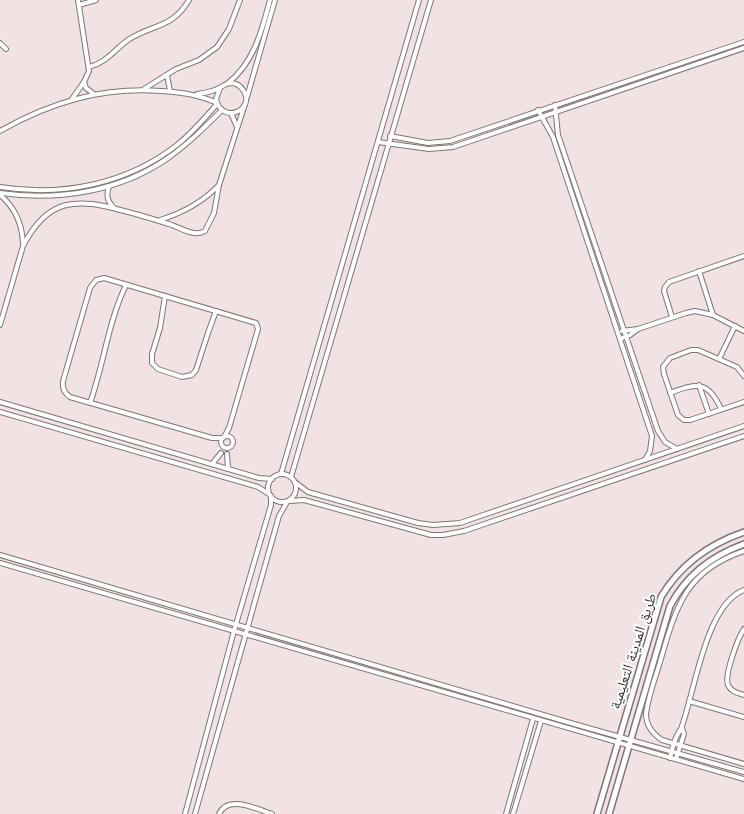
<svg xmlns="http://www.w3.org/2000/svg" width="744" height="814" viewBox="0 0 744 814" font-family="'DM Sans','Noto Naskh Arabic',sans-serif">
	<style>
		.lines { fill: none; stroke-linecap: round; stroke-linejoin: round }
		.minor-casing { stroke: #807476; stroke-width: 6 }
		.tertiary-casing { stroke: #807476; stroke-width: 8 }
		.minor { stroke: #fff; stroke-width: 4 }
		.tertiary { stroke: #fff; stroke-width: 5 }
		.labels { text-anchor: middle; stroke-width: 4; stroke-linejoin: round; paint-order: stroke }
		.street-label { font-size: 15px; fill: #383233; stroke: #fff }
	</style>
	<rect width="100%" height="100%" fill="#f1e3e4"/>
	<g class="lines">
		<g class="minor-casing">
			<g id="minor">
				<polyline points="79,5 96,0"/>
				<polyline points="0,43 6,49"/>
				<path d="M89,67C106,63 114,50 128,40C152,24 172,29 189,0"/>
				<polyline points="167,75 170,91"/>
				<polyline points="84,82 86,88 94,94"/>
				<path d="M228,83C254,63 262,30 270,0"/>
				<polyline points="144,89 176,69 199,60 217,47 229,29 240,0"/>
				<path d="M197,94C204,93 213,92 219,88C223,86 225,84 230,83C235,83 240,85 243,90C257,109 222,126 216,99L220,88"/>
				<polyline points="247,97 275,0"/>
				<polyline points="72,99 84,82 89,71 78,0"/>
				<polyline points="555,105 558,135 658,431 665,442 677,449"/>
				<polyline points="538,110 553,137 652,436 650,451 645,460"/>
				<polyline points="231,113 237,127"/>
				<path d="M0,131C51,102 102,87 161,91C180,92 200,95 217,103"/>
				<polyline points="390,136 428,143 450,141 744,42"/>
				<polyline points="378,142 429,149 453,147 744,48"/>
				<path d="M109,186C106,195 107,201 114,208"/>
				<path d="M0,187C62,197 127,184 177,145C192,133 205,118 217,104"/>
				<path d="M0,193C58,201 119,192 168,158C188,144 205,127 222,110"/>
				<path d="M0,195C16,208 22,224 23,243"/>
				<path d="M160,220C182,213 203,202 219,185"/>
				<polyline points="699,271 713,315"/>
				<polyline points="165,296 160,328 152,354 152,363 158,369 182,377 192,375 196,370 208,333 216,311"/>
				<polyline points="672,317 664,291 665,287 669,282 744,256"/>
				<path d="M0,325L23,246C48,197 77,198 124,211C140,215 156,220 172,225C182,229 195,237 205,231L214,213L219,185L245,104"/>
				<polyline points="622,331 638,329 686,313 695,311 713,315 744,331"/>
				<polyline points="620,339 630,335 638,329"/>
				<polyline points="719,359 735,326"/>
				<polyline points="744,376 737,367 698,350 691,350 670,358 663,367 664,374 678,415 684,420 690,420 744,402"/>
				<polyline points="699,385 709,414"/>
				<path d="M670,393C697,383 708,380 721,409"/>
				<polyline points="0,402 259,478 272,479"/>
				<path d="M90,403C104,364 108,322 126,285"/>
				<polyline points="0,412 258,487 269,494"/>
				<circle cx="227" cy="442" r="6"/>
				<path d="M223,438H212L70,397C64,393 62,388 63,381L90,288L96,280L104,278L256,323L258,329L229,428L224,437"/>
				<polyline points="227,454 228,469"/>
				<polyline points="212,464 221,453"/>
				<circle cx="282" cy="488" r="14"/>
				<polyline points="281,474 419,0"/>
				<polyline points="291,477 431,0"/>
				<polyline points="296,483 308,492 418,523 433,525 460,523 744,426"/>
				<polyline points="289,501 304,500 431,535 443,535 464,531 744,436"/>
				<path d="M744,551C685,571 676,607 660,662C655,679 648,697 646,714C646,725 653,734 662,740L744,764"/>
				<polyline points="0,555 574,724 744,772"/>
				<polyline points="0,563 744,779"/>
				<path d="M744,629C738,638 724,675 728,685C731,692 738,693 744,695"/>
				<polyline points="689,701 744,717"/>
				<path d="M670,758C672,749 674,739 679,732C682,726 680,732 682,726C695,690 706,604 744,590"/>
				<polyline points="676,759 684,734 682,728"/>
				<polyline points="185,814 234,631 271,505 271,496"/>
				<polyline points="195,814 279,516 287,502"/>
				<path d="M219,814C228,794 256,809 272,814"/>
				<polyline points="506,814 533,719"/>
				<polyline points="513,814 541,721"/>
			</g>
		</g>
		<g class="tertiary-casing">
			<g id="tertiary">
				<path d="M597,814L661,597C680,565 709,544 744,532"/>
				<path d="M609,814L670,606C686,575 711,556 744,544"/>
			</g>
		</g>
		<use href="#minor" class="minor"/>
		<use href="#tertiary" class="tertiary"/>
	</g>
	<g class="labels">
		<g class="street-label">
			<text transform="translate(633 651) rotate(-72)" y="5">طريق المدينة التعليمية</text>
		</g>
	</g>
</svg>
